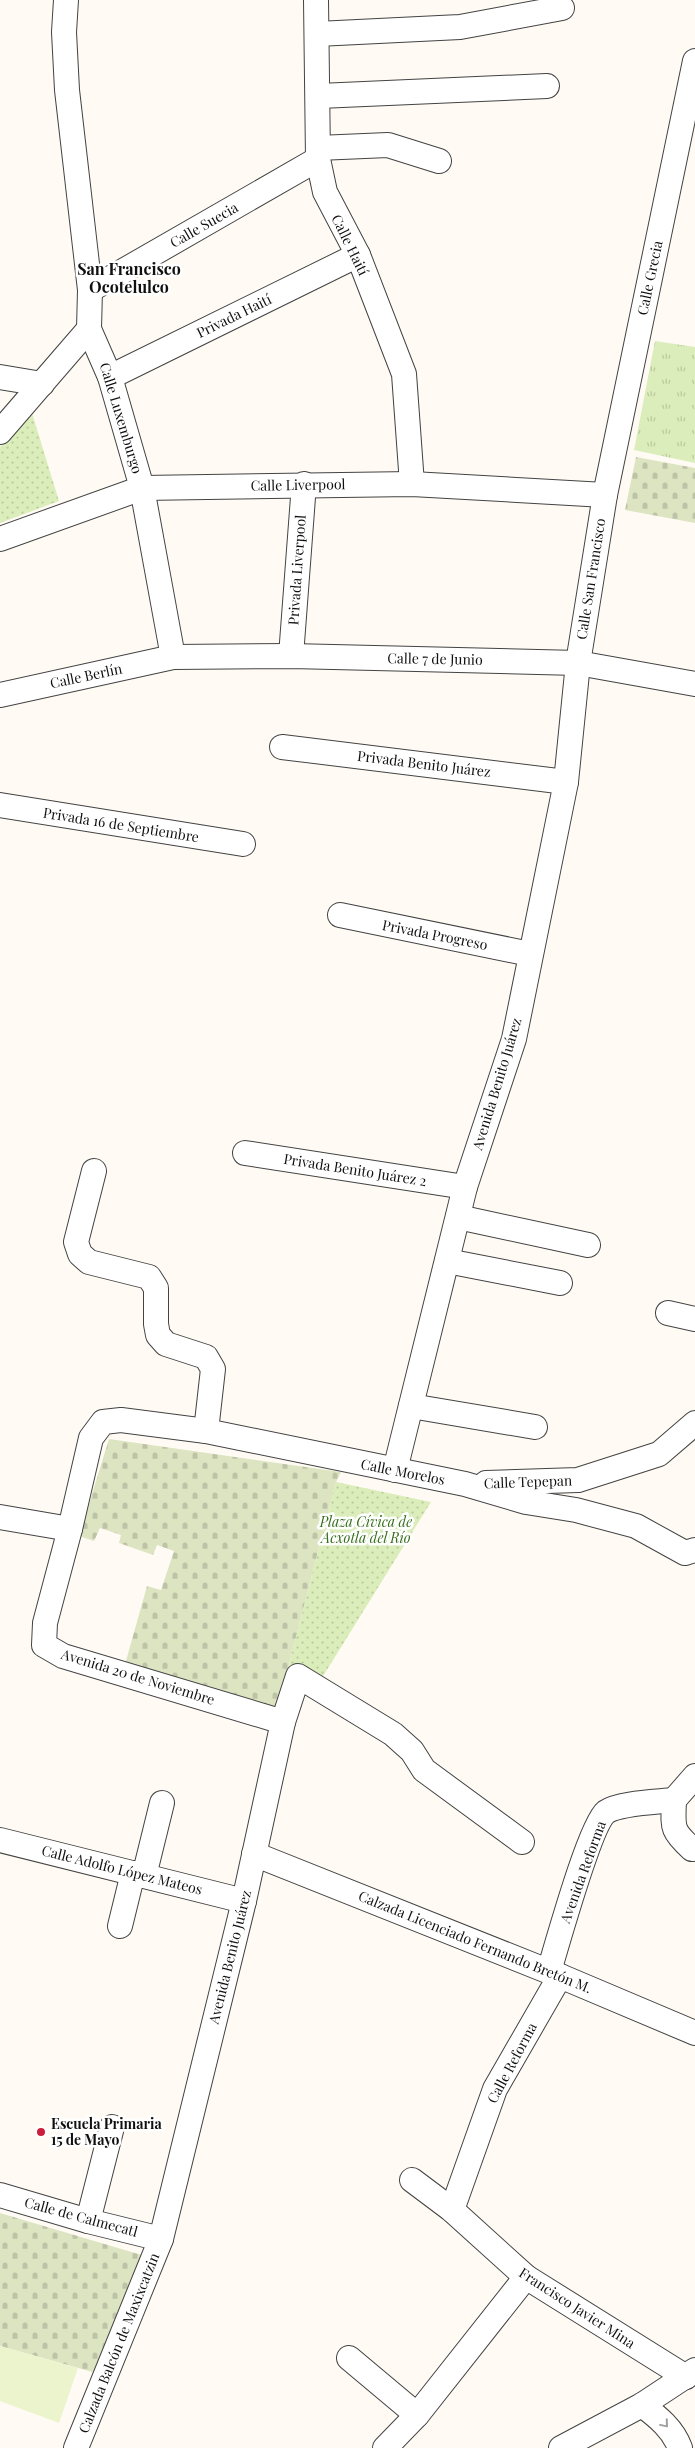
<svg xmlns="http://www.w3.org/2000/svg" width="695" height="2448" viewBox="0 0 695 2448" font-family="'Playfair Display',serif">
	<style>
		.grass { fill: url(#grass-tufts) }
		.cemetery { fill: url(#cemetery-stones) }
		.park { fill: url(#park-dots) }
		.pitch { fill: #ebf4cc }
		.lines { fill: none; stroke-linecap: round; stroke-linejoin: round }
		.minor-casing { stroke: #434343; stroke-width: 26 }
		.minor { stroke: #fff; stroke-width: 24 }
		.oneway { stroke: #9f9f9f }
		.poi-dot { fill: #cc1d3c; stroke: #fff; stroke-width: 2 }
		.labels { text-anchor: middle; stroke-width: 5; stroke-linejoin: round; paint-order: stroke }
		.street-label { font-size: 14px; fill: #101010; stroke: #fff }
		.park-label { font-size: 14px; font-style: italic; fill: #376e1b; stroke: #fff }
		.poi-label { font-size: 14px; font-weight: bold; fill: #101010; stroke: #fff; text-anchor: start }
		.quarter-label { font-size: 16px; font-weight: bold; fill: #101010; stroke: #fff }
	</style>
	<defs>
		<pattern id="grass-tufts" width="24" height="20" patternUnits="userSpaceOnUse" patternTransform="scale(1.25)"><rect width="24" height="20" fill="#dbedba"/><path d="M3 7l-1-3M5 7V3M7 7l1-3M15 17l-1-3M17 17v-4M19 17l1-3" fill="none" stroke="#bbca9f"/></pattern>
		<pattern id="cemetery-stones" width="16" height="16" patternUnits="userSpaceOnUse" patternTransform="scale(1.25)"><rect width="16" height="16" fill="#dde4c2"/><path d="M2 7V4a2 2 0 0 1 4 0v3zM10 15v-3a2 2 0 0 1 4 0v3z" fill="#bdc3a6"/></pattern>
		<pattern id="park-dots" width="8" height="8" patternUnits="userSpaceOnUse" patternTransform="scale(1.25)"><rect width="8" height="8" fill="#dbedba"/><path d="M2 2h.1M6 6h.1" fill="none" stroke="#bbca9f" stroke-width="1.8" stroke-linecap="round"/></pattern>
	</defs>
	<rect width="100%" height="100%" fill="#fffbf4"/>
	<polygon class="grass" points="655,341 695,347 695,463 634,450"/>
	<g class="cemetery">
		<polygon points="636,457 695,468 695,523 625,510"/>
		<polygon points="109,1439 341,1472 336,1482 278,1707 273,1713 124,1668 147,1586 161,1590 174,1551 157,1545 153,1555 119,1543 121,1535 100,1528 94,1541 79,1536"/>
		<polygon points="0,2213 145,2256 96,2373 0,2346"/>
	</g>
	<g class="park">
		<polygon points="32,413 59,501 0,523 0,447"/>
		<polygon points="336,1482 431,1502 317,1686 278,1707"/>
	</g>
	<polygon class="pitch" points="0,2346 78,2368 59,2423 0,2401"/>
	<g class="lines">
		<g class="minor-casing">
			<g id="minor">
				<polyline points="66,0 64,32 67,90 90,290 89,329 110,377 142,488 173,657"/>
				<polyline points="316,0 318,159 325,192 358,255 404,374 412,484"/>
				<polyline points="317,34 460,27 562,8"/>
				<polyline points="319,96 547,86"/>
				<polyline points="318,148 388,145 439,161"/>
				<polyline points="90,290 318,159"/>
				<polyline points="0,377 42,384"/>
				<polyline points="110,377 358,255"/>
				<polyline points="0,432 89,329"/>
				<polyline points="0,539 142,488 412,484 605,495"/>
				<polyline points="291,656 304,484"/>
				<polyline points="0,695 173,657 291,656 578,663 695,684"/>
				<polyline points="282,747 566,782"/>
				<polyline points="0,805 243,844"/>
				<polyline points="340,915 530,954"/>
				<polyline points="245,1153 465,1187"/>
				<polyline points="94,1171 76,1242 80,1254 89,1262 149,1277 156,1288 156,1324 158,1335 166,1344 206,1357 213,1369 206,1431"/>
				<polyline points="458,1217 588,1245"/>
				<polyline points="447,1261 560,1283"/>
				<polyline points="668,1313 695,1319"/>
				<polyline points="411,1406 535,1427"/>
				<polyline points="395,1470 465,1187 514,1039 566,782 578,663 605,495 695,61"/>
				<polyline points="486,1483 578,1480 659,1454 695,1423"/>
				<polyline points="0,1517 70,1529"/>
				<polyline points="283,1722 63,1656 44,1645 45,1623 70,1529 91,1438 103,1422 121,1420 206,1431 465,1484 526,1502 576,1510 636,1526 685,1553 695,1550"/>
				<path d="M674,1800C673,1828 671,1830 692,1849"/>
				<polyline points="674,1800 695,1776"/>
				<polyline points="0,1840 244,1901"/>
				<polyline points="254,1854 560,1976 695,2033"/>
				<polyline points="144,1876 162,1803"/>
				<polyline points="120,1926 133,1873"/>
				<path d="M549,1971C557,1945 590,1825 606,1812C619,1803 658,1802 674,1800"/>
				<polyline points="412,2180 452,2210 526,2277 686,2377"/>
				<polyline points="0,2195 88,2221 161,2239"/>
				<polyline points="452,2210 495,2089 560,1976"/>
				<polyline points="88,2221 112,2127"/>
				<polyline points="349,2358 417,2415"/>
				<path d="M642,2405C658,2417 673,2429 680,2448"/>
				<polyline points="76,2448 161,2239 244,1901 283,1722 298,1676 393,1734 412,1751 424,1770 522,1842"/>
				<polyline points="385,2448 417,2415 526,2277"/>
				<polyline points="561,2448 642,2405 695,2370"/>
			</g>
		</g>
		<use href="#minor" class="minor"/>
	</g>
	<defs><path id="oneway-chevron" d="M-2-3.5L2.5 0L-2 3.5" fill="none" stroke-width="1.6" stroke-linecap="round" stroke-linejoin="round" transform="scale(1.25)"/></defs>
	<use class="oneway" href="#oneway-chevron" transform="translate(665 2424) rotate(50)"/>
	<circle class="poi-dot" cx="41" cy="2132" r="5"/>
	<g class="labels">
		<g class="street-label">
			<text transform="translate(204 225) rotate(-30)" y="5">Calle Suecia</text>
			<text transform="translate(350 245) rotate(64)" y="5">Calle Haití</text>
			<text transform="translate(650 278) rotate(-78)" y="5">Calle Grecia</text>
			<text transform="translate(234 316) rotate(-26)" y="5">Privada Haití</text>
			<text transform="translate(121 418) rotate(73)" y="5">Calle Luxemburgo</text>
			<text transform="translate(298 485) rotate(-1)" y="5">Calle Liverpool</text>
			<text transform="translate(297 570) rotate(-86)" y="5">Privada Liverpool</text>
			<text transform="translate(591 579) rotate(-81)" y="5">Calle San Francisco</text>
			<text transform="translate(435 659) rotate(1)" y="5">Calle 7 de Junio</text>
			<text transform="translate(86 676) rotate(-12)" y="5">Calle Berlín</text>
			<text transform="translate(424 764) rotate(7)" y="5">Privada Benito Juárez</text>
			<text transform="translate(121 825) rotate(9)" y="5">Privada 16 de Septiembre</text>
			<text transform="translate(435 935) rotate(11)" y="5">Privada Progreso</text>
			<text transform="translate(497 1084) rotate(-73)" y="5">Avenida Benito Juárez</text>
			<text transform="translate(355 1170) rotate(9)" y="5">Privada Benito Juárez 2</text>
			<text transform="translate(403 1472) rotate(11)" y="5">Calle Morelos</text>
			<text transform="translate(528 1482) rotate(-2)" y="5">Calle Tepepan</text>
			<text transform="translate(138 1677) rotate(17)" y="5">Avenida 20 de Noviembre</text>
			<text transform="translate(122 1870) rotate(14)" y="5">Calle Adolfo López Mateos</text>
			<text transform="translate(583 1872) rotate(-70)" y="5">Avenida Reforma</text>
			<text transform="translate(475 1942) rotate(22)" y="5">Calzada Licenciado Fernando Bretón M.</text>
			<text transform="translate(230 1957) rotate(-76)" y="5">Avenida Benito Juárez</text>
			<text transform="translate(512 2063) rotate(-62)" y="5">Calle Reforma</text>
			<text transform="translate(81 2217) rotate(15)" y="5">Calle de Calmecatl</text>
			<text transform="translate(577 2308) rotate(33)" y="5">Francisco Javier Mina</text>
			<text transform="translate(119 2343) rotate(-68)" y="5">Calzada Balcón de Maxixcatzin</text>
		</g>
		<g class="park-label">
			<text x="366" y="1527">Plaza Cívica de<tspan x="366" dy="16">Acxotla del Río</tspan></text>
		</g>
		<g class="poi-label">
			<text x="51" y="2129">Escuela Primaria<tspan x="51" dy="16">15 de Mayo</tspan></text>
		</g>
		<g class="quarter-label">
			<text x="129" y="275">San Francisco<tspan x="129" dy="18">Ocotelulco</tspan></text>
		</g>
	</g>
</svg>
